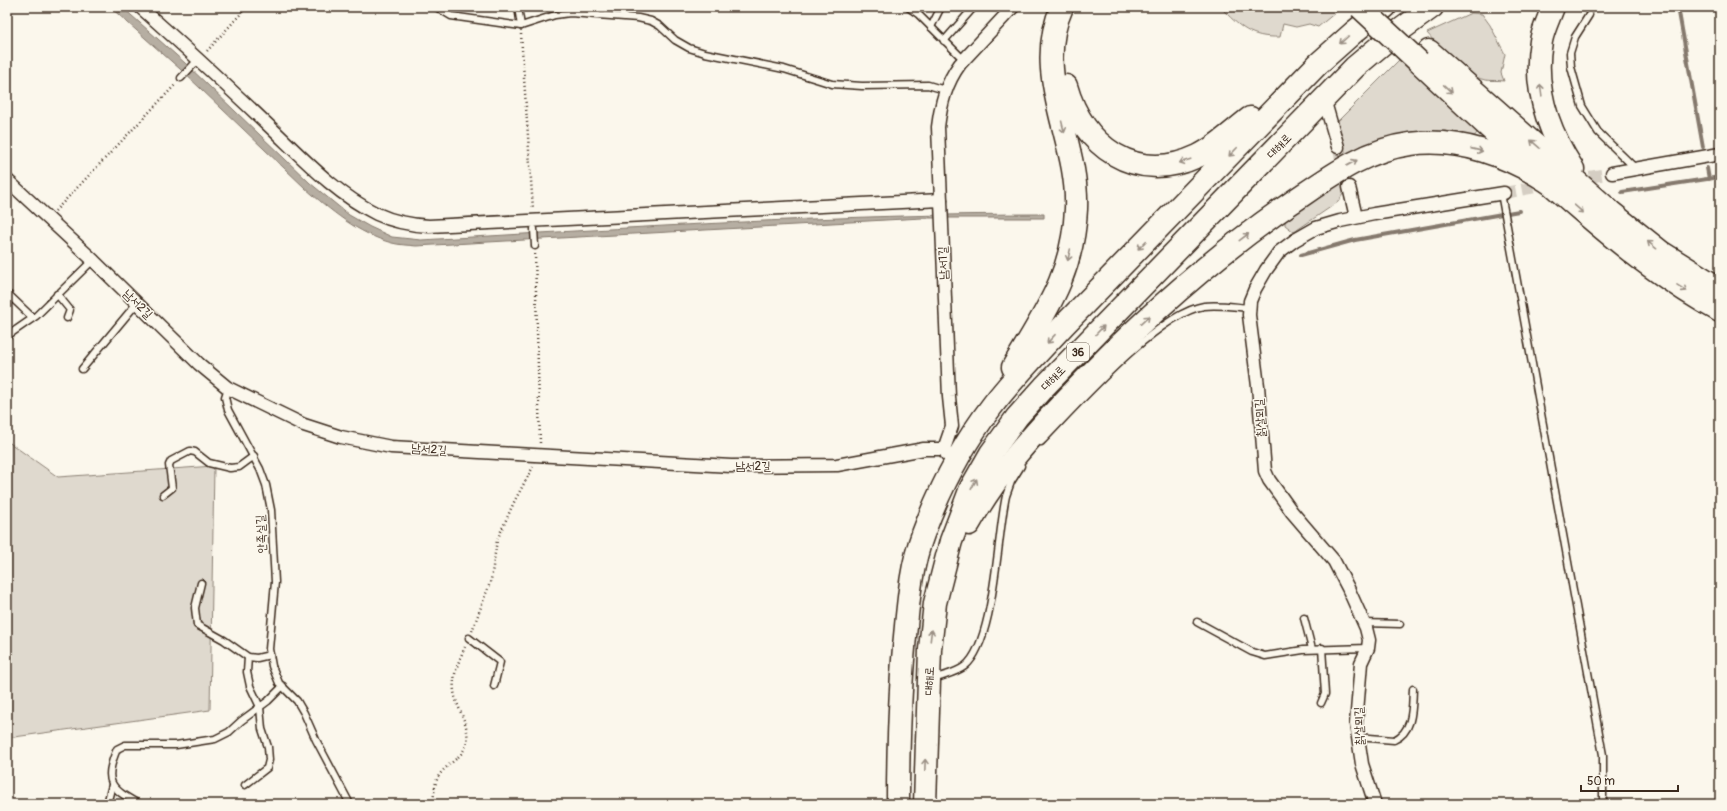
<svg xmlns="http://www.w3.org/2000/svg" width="1727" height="811" viewBox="0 0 1727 811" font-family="Pangolin,'Poor Story',sans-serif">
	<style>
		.green { fill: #dfd9ce; stroke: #8d8276 }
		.water { fill: #b6aea2; stroke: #85796d }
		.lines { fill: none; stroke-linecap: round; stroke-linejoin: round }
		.stream { stroke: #85796d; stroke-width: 4 }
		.street-tunnel { stroke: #d5cec3; stroke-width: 12; stroke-dasharray: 12 6; stroke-linecap: butt }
		.lane-casing { stroke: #3b2a1e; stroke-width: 9 }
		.street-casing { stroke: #3b2a1e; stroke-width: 15 }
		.highway-casing { stroke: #3b2a1e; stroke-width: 25 }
		.path { stroke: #3b2a1e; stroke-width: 2.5; stroke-dasharray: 1 3; stroke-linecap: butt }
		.lane { stroke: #fbf7ec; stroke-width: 6 }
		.street { stroke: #fbf7ec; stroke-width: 12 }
		.highway { stroke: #fbf7ec; stroke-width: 22 }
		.highway-bridge-casing { stroke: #3b2a1e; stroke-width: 25; stroke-linecap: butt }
		.highway-bridge { stroke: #fbf7ec; stroke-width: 22 }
		.oneway { stroke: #9b9085 }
		.labels { text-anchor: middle; stroke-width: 3; stroke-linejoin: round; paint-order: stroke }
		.shield { fill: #fbf7ec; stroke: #75685c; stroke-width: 1 }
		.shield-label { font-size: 11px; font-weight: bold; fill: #3b2a1e }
		.street-label { font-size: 12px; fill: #3b2a1e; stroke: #fbf7ec }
	</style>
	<rect width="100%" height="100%" fill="#fbf7ec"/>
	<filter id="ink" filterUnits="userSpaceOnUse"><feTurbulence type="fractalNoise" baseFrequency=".025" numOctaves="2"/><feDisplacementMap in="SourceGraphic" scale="8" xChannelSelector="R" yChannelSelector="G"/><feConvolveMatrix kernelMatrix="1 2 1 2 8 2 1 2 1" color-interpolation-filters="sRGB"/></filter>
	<g filter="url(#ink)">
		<g class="green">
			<path d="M1220,7H1342L1318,27L1309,24L1296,27L1283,24L1280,37C1250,38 1240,27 1220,7Z"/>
			<path d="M1471,13L1482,14L1490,25L1505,54L1501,73L1504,81C1498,80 1491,81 1485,80C1460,74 1443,51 1427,33Z"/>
			<polygon points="1400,59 1473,125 1477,133 1473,138 1400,136 1361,146 1346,155 1338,121"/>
			<polygon points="1342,178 1346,189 1338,202 1294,232 1285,225 1285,220"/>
			<polygon points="7,441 58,477 214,466 210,710 7,738"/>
		</g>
		<path class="water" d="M110,7H122L185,63L310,183L349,215L370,227L392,237L421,240C629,228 836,214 1044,214V218H922L416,246C408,245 399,245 392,243C358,234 330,210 305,188L180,69Z"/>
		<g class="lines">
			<g class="stream">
				<polyline points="1678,7 1703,147"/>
				<polyline points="1707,168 1709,179"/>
				<polyline points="1622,192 1720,177"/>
				<polyline points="1301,255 1355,240 1519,211"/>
			</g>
			<g class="street-tunnel">
				<polyline points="1338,147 1349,187"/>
				<polyline points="1572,180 1612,173"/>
				<polyline points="1504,193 1552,184"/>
			</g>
			<g class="lane-casing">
				<g id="lane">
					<polyline points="436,7 451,16 521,26 555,15 570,13 638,18 651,21 660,26 675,40 689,48 705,53 784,69 832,84 862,86 928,85 945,90"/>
					<polyline points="518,7 521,26"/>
					<polyline points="908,7 918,14 964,60"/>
					<polyline points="1589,15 1575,37 1570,53 1571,67 1582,106 1598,132 1635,168"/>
					<polyline points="931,27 941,7"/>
					<polyline points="944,41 974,7"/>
					<polyline points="181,78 195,63"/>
					<polyline points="1501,193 1603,755 1603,804"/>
					<polyline points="534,229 535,246"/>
					<polyline points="57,294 70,310 67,318"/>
					<polyline points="9,295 33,318"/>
					<polyline points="7,336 36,316 93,260"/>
					<polyline points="82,369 137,303"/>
					<polyline points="228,388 225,397 228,410 260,469 266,485 271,510 275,582 269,649 272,666 279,683 297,701 304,713 316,740 350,804"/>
					<path d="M1041,442C1075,407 1158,313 1204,306C1218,304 1235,307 1250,308"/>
					<polyline points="163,495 172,488 169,465 171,461 190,451 195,452 209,463 230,468 239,467 254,456"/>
					<polyline points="201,583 195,608 197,625 224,640 248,657 257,658 270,655"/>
					<polyline points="1304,618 1312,649"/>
					<polyline points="1197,622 1252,652 1265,656 1303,650 1368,648"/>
					<polyline points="1364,623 1400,624"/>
					<polyline points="469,638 500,662 494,686"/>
					<path d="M934,679C944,675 956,673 965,666C995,642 997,535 1006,496L1011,482L1021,466"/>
					<polyline points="1321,703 1325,694 1322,648"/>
					<path d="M1357,737L1394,740C1414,731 1412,707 1413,689"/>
					<polyline points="245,785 267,768 269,760 268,747 262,729 260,707 250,686 247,672 248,657"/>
					<polyline points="107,804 112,785"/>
					<path d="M139,804C110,788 103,782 117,749L125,745H176L215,739L229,732L241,721L268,701L283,686"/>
				</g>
			</g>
			<g class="street-casing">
				<g id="street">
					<path d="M140,7C183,45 225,84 267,124C301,156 334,193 377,214C394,222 411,225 429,226L941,200"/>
					<polyline points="1324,99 1338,147"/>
					<polyline points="1612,173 1720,154"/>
					<polyline points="7,180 94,261 199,364 228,388 304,425 341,437 391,447 731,466 837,465 924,449 944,449"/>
					<polyline points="1349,187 1356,217"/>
					<path d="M947,455L944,449L952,426L949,397L938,127C941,103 946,83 960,64L1013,7"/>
					<polyline points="1375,804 1362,764 1356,724 1361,663 1368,648 1369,640 1366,628 1348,588 1334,561 1292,512 1269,480 1265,471 1258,386 1249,315 1250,301 1255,289 1266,270 1279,252 1295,240 1316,228 1340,221 1374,214 1504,193"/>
				</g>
			</g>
			<g class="highway-casing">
				<g id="highway">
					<path d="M1553,7C1549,18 1543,30 1541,41C1533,87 1548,131 1573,169"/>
					<polyline points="1429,51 1611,212 1661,252 1720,289"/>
					<path d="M1419,62C1473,113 1527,164 1583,212C1626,249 1670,284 1720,311"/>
					<path d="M1066,86C1083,147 1136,185 1198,156C1217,147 1233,131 1250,118"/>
					<path d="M1013,367C1045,312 1073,275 1076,209C1079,139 1031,76 1062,7"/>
					<path d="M969,524C998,472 1034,433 1075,390C1141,321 1212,257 1291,203C1328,178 1364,150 1410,144C1459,137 1509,156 1550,183"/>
					<path d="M898,804C898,745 900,685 906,626C909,595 912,563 923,534C940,488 963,444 992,406C1014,377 1040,351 1064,325L1318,64L1354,32L1385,7"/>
					<polyline points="925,804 930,649 935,603 951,541 971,488 991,453 1017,417 1044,387 1355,67 1392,36 1432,7"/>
				</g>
			</g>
			<g class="path">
				<polyline points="521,34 533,209"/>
				<polyline points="207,51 247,7"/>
				<polyline points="55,211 176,84"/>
				<polyline points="535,254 540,443"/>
				<polyline points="472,631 491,580 497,540 515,500 533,467"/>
				<path d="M433,804C434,795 434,782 440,774C449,762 463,758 467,742C470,724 456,708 454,691C452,675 459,661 465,647"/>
			</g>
			<use href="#lane" class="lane"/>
			<use href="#street" class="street"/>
			<use href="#highway" class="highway"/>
			<g class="highway-bridge-casing">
				<polyline id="highway-bridge" points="1360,7 1419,62"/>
			</g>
			<use href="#highway-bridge" class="highway-bridge"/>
		</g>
		<defs><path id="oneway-shaft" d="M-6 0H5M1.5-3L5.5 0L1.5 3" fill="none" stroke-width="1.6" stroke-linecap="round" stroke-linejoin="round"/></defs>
		<g class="oneway">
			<use href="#oneway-shaft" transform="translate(1344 40) rotate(138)"/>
			<use href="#oneway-shaft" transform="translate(1448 89) rotate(43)"/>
			<use href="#oneway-shaft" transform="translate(1541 90) rotate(-98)"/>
			<use href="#oneway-shaft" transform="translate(1063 127) rotate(76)"/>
			<use href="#oneway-shaft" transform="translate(1535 144) rotate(-139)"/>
			<use href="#oneway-shaft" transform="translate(1477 150) rotate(13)"/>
			<use href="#oneway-shaft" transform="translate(1233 152) rotate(134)"/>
			<use href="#oneway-shaft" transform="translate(1185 161) rotate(162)"/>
			<use href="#oneway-shaft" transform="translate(1352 163) rotate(-29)"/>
			<use href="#oneway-shaft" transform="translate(1579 209) rotate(41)"/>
			<use href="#oneway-shaft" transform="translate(1244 237) rotate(-37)"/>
			<use href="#oneway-shaft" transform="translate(1142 245) rotate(134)"/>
			<use href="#oneway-shaft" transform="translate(1652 245) rotate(-141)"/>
			<use href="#oneway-shaft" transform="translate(1069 255) rotate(103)"/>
			<use href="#oneway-shaft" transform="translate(1682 288) rotate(32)"/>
			<use href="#oneway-shaft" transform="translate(1145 320) rotate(-43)"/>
			<use href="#oneway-shaft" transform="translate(1100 330) rotate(-46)"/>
			<use href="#oneway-shaft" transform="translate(1051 339) rotate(133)"/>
			<use href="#oneway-shaft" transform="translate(974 484) rotate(-62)"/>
			<use href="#oneway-shaft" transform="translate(931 635) rotate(-83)"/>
			<use href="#oneway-shaft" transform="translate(925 765) rotate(-88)"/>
		</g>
	</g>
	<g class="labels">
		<rect class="shield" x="1067" y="343" width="22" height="18" rx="3"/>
		<g class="shield-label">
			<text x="1078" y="356">36</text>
		</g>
		<g class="street-label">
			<text transform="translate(1279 146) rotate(-46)" y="4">대해로</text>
			<text transform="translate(943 263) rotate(-92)" y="4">남서1길</text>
			<text transform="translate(138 304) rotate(45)" y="4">남서2길</text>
			<text transform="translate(1053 378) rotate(-46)" y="4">대해로</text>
			<text transform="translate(1260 418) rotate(-94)" y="4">칡살뫼길</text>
			<text transform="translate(429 449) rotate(4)" y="4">남서2길</text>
			<text x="753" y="470">남서2길</text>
			<text transform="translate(261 534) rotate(-93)" y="4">안족실길</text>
			<text transform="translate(929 681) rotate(-88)" y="4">대해로</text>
			<text transform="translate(1359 726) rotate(-92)" y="4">칡살뫼길</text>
		</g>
	</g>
	<rect width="1727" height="811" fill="none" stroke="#fbf7ec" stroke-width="24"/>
	<rect x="12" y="12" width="1703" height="787" fill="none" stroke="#3b2a1e" stroke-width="1.5" filter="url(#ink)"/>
	<path d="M1581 785v6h97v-6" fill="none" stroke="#3b2a1e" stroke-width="2"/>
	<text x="1587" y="785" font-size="12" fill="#3b2a1e" stroke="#fbf7ec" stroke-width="3" paint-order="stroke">50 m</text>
</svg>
